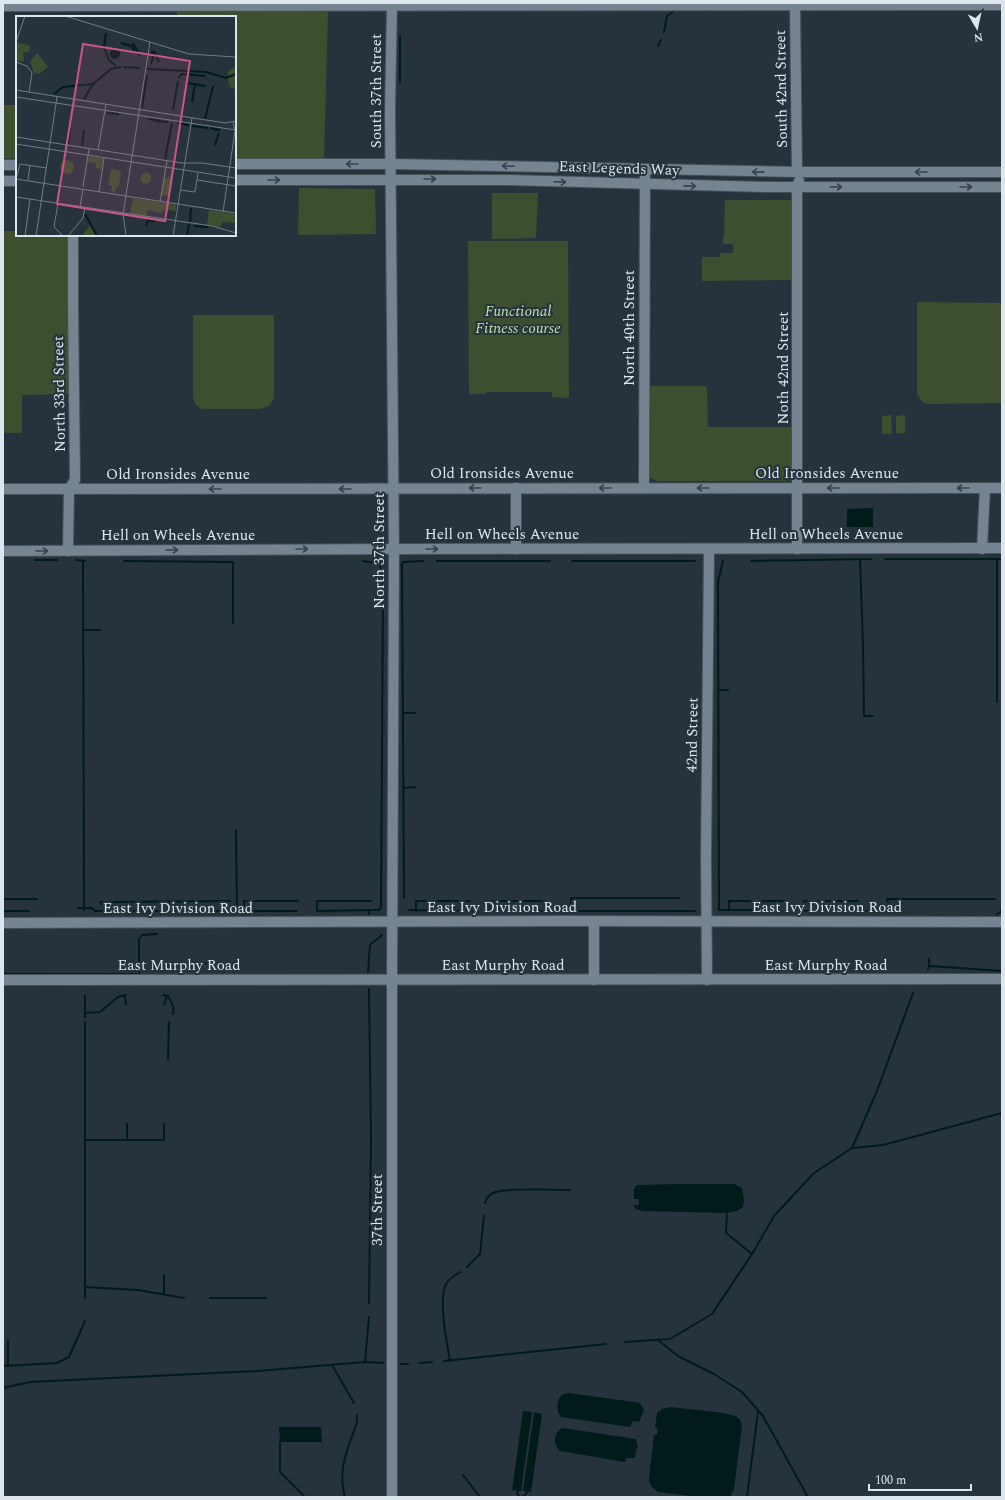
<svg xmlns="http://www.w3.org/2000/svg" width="1005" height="1500" viewBox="0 0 1005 1500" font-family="Spectral,serif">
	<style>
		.green { fill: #3d4f2f }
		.water { fill: #011b1b }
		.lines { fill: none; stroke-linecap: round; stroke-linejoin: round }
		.stream { stroke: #011b1b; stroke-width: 2 }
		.minor-casing { stroke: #455057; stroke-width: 12 }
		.minor { stroke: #758490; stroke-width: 10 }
		.oneway { stroke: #36434e }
		.labels { text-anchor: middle; stroke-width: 4; stroke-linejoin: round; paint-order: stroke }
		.street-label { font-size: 15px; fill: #dde6ec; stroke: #26333d }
		.park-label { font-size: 15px; font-style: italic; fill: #c2e3a8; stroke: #26333d }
		.inset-river { fill: none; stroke: #011b1b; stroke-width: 2 }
		.inset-road { fill: none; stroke: #6f7b83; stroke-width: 1 }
		.view { fill: #ca5686; fill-opacity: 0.15; stroke: #ca5686; stroke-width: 2 }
		.inset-edge { fill: none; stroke: #dde6ec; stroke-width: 2 }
	</style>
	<rect width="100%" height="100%" fill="#26333d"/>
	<g class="green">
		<polygon points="318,10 328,12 324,159 235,160 235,17 177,17 177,11"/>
		<polygon points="3,105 17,105 17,159 3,158"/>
		<polygon points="299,188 375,189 376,234 299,235 298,234"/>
		<polygon points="492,193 538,193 536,238 492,239"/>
		<polygon points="725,200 792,200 793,280 702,281 702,257 720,257 720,253 733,253 733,244 723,244 723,238 724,237"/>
		<polygon points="3,231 17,231 17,235 70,235 70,394 22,395 22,433 6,433 3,429"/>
		<polygon points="468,241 568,241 569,398 552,397 552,392 486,392 486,394 469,394"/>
		<path d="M917,302L1002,303V403L927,404C921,402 919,399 917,393Z"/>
		<polygon points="193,315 274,315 274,398 269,406 261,409 202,409 195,404 193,397"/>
		<polygon points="649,386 706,386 707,391 708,427 793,427 792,478 785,481 657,481 651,478 649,474"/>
		<polygon points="891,415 892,434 882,434 882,416"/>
		<polygon points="905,415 905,433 896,434 896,416"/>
	</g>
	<g class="water">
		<polygon points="873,508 873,527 847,527 847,509"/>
		<polygon points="677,1184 734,1184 742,1188 744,1201 743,1207 737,1211 727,1213 642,1211 636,1209 633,1205 639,1205 639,1199 634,1199 634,1189 637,1185"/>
		<path d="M569,1393L634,1402L640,1403L644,1410L639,1422L633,1421L630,1427L561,1417C556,1412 556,1399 562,1395C563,1394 568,1393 569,1393Z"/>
		<path d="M671,1407C683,1409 730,1412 737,1417C740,1419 741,1422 742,1425L734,1489L730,1497H698L658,1492L652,1487L649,1482V1479L654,1435H657L658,1429L655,1428L657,1413L662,1409Z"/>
		<polygon points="523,1411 532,1412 521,1491 512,1490"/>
		<polygon points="534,1412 542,1414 531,1492 523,1491"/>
		<polygon points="279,1427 321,1427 322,1442 280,1442"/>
		<path d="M562,1428L636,1439L638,1448L636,1450L635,1458H626L625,1462L560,1451C553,1445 553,1433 562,1428Z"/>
	</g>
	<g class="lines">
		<g class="stream">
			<polyline points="664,32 667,16 673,12"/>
			<polyline points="400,36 400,82"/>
			<polyline points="658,46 661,40"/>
			<polyline points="860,559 863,645 864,716 873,716"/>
			<polyline points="885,559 1002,559"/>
			<polyline points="997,559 997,702"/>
			<polyline points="35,560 57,560"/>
			<polyline points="76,560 85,561"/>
			<polyline points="124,561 233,562 233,623"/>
			<polyline points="363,561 380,564 383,592 381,907 379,910 369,910"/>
			<polyline points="437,561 550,561"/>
			<polyline points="572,561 695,561"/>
			<polyline points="723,561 718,582 719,910 771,910"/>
			<polyline points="751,561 871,559"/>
			<polyline points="83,630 100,630"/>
			<polyline points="719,690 728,690"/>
			<polyline points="403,713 415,713"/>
			<polyline points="403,788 415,787"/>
			<polyline points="236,830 237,911"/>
			<polyline points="404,898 402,564 403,562 423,561"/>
			<polyline points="3,899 37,899"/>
			<polyline points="858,901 804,901 803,909 805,911 869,911"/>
			<polyline points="888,902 887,899 995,899"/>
			<polyline points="101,904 101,902 230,901"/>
			<polyline points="111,906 113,906 113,911"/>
			<polyline points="78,908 84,908 83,561"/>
			<polyline points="84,910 84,908 92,908 95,911 158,911"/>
			<polyline points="409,910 472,911"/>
			<polyline points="729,910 729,901 785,901"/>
			<polyline points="3,911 29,911"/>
			<polyline points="173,911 297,911"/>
			<polyline points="244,911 244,901 298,901"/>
			<polyline points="416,911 416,901 470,901"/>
			<polyline points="487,911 552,911"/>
			<polyline points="489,911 488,901 544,901"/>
			<polyline points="570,911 695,911"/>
			<polyline points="571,911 571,898 679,898"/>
			<polyline points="888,912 901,912"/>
			<polyline points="369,914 369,910 317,911 317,901 371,901"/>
			<polyline points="997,914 1002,911"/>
			<polyline points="929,959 929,966"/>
			<polyline points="203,963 215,963"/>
			<polyline points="928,969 930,966 1002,971"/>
			<polyline points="368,972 370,945 382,935"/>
			<polyline points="3,974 139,974 139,939 142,935 157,934"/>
			<path d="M163,995L168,996C171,1002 175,1007 173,1014"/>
			<polyline points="85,996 85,1017"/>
			<polyline points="125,996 126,1004"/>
			<polyline points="164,1004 167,996"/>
			<polyline points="85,1013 100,1012 118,997 126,995"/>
			<polyline points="85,1022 85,1298"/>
			<polyline points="168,1059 169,1022"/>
			<polyline points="85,1140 164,1140 164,1124"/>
			<polyline points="127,1140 127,1124"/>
			<polyline points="852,1148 883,1145 1002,1113"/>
			<path d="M485,1203C486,1199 489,1195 493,1193C506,1187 553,1190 570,1190"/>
			<polyline points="727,1213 726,1233 752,1254"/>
			<polyline points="467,1267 480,1254 484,1216"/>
			<polyline points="164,1275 164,1294"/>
			<polyline points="85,1287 138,1290 184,1298"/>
			<polyline points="210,1298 266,1298"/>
			<polyline points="369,1303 371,1140 369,989"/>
			<polyline points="8,1341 8,1366"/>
			<polyline points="659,1341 678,1356 714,1374 742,1392 763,1416 808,1497"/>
			<polyline points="625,1342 670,1339 712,1314 752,1254 774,1216 814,1173 852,1148 877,1091 913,993"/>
			<polyline points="444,1361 606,1344"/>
			<path d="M450,1361C447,1343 438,1300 446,1284C449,1279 455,1275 460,1272"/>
			<polyline points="365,1362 369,1317"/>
			<polyline points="420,1363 432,1362"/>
			<polyline points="401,1364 408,1364"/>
			<polyline points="332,1365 354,1403"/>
			<polyline points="3,1366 57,1363 69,1357 85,1321"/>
			<polyline points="3,1388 30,1382 258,1371 365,1362 384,1363"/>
			<polyline points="280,1442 280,1472 305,1497"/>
			<polyline points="463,1475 480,1497"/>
			<polyline points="518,1490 517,1493 520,1497"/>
			<path d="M345,1497C337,1468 348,1449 357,1422V1415"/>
			<polyline points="522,1497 526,1494 527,1492"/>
			<polyline points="747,1497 758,1411"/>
		</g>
		<g class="minor-casing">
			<g id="minor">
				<polyline points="392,3 390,110 394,554 392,980 392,1497"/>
				<polyline points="795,5 797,172"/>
				<polyline points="3,6 1002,5"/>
				<polyline points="235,164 391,164 797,172 1002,172"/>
				<polyline points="3,165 17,165"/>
				<polyline points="235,180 509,180 768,187 1002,187"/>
				<polyline points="3,181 17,181"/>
				<polyline points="516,488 516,549"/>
				<polyline points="644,488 645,169"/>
				<polyline points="3,489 1002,488"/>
				<polyline points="797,549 797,187 799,181"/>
				<polyline points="982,549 985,488"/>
				<polyline points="3,551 394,549 1002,548"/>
				<polyline points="68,551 69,489 75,480 73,302 73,235"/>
				<polyline points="594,921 594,980"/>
				<polyline points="3,923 561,921 1002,922"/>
				<polyline points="3,980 1002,979"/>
				<polyline points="707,980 706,856 709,549"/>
			</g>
		</g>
		<use href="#minor" class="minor"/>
	</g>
	<defs><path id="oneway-shaft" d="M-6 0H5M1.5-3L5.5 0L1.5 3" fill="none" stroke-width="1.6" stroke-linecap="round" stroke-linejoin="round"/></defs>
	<g class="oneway">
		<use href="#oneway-shaft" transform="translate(352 164) rotate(180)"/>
		<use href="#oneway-shaft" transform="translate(508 166) rotate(-179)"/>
		<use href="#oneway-shaft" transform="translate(758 172) rotate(-179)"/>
		<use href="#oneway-shaft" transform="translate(921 172) rotate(180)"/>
		<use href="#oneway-shaft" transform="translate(430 179)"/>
		<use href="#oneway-shaft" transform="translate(274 180)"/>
		<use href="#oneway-shaft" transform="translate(560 182) rotate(2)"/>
		<use href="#oneway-shaft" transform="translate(690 186) rotate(1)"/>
		<use href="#oneway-shaft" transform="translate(836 187)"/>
		<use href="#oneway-shaft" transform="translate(966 187)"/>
		<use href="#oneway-shaft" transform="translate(475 488) rotate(180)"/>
		<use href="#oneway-shaft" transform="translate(605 488) rotate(-180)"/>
		<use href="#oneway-shaft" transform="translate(703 488) rotate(180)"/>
		<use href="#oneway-shaft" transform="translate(833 488) rotate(-180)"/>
		<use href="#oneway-shaft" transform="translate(963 488) rotate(-180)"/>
		<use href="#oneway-shaft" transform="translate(215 489) rotate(180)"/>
		<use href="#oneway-shaft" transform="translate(345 489) rotate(180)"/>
		<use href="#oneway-shaft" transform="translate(302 549)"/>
		<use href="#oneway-shaft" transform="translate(432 549)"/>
		<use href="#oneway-shaft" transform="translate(172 550)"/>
		<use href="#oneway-shaft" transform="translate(42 551)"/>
	</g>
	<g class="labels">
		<g class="street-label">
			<text transform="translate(781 89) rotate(-91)" y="5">South 42nd Street</text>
			<text transform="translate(376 91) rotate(-90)" y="5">South 37th Street</text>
			<text transform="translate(619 168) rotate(2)" y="5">East Legends Way</text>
			<text transform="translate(629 328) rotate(-90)" y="5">North 40th Street</text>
			<text transform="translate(783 368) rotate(-90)" y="5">Noth 42nd Street</text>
			<text transform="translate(59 394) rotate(-91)" y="5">North 33rd Street</text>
			<text x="502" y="478">Old Ironsides Avenue</text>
			<text x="827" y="478">Old Ironsides Avenue</text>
			<text x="178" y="479">Old Ironsides Avenue</text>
			<text x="502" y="539">Hell on Wheels Avenue</text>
			<text x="826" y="539">Hell on Wheels Avenue</text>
			<text x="178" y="540">Hell on Wheels Avenue</text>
			<text transform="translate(379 551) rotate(-90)" y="5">North 37th Street</text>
			<text transform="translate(692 735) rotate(-89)" y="5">42nd Street</text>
			<text x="502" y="912">East Ivy Division Road</text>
			<text x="827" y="912">East Ivy Division Road</text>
			<text x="178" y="913">East Ivy Division Road</text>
			<text x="179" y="970">East Murphy Road</text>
			<text x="503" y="970">East Murphy Road</text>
			<text x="826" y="970">East Murphy Road</text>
			<text transform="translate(377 1210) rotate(-90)" y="5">37th Street</text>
		</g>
		<g class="park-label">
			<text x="518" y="316">Functional<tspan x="518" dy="17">Fitness course</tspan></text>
		</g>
	</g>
	<g transform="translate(16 16)">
		<rect width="220" height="220" fill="#26333d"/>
		<path d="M1,26L14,30L13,36H7L8,45H0ZM21,37L32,51L23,58L18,57L14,46ZM220,50V73L214,71L212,63V56ZM72,141L87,142L86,153L80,152V147L71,146ZM44 151a7 7 0 1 1 14 0a7 7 0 1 1-14 0ZM95,153L105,155L103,171H100L99,176L95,175L96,170L92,169ZM124.5 162a5.5 5.5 0 1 1 11 0a5.5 5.5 0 1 1-11 0ZM154,158L156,160L153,180L145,179L148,162H153ZM117,182L160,189V195L147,193L146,197L131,194L130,201L114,198ZM193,194L220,198V207L207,206L204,211L191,209ZM75,208L81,220H66Z" fill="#3d4f2f"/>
		<path d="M94 38a5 5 0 1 1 10 0a5 5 0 1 1-10 0Z" fill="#011b1b"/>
		<path class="inset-river" d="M90,17L88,31L93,44L100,50M105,27L116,30L119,37M117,27L124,40M138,35L143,46M135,48L137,42L136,35M107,51L124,52M131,53L190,56L210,62L220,58M162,62L166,58L189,60M172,67L190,70M38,78L47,71L77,68M68,83L77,68L95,53L105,51M176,86L179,68M126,92L131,59M157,94L162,65M91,97L103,98M132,103L146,105M189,103L197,70M139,105L152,106M161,107L173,109M176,110L192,112M194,112L204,114H199M52,128L54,113M199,129L203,117M66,130L68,114M149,143L156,107M69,198L81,220M174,206L175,192M130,210L132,204L139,205M178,210L192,211M171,220L173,208"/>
		<path class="inset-road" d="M49,0L173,38L220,41M0,26L9,0M0,46L11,50L16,57L13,76M0,74L209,107L220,105M0,81L220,114M0,121L166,147H186L220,152M0,128L220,162M82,134L90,88M0,163L220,197M0,163L4,148L31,152M12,164L14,149M181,164L220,170M67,171L73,133M164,174L179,176L182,157M83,176L88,142M0,181L196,210L220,217M144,186L151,145M42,187L38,211L47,220M64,191L67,173M207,196L219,115L217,106M9,220L14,183M20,220L41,81M52,220L67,202L69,192M110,220L107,198L134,26M157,220L176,102"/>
		<path class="view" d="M67,28L174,45L149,205L41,188Z"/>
		<rect width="220" height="220" class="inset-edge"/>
	</g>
	<rect width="1005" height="1500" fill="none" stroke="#dde6ec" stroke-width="8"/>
	<g transform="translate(977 28) rotate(171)" stroke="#26333d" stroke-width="3" paint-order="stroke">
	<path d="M0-3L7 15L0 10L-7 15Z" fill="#dde6ec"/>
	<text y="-6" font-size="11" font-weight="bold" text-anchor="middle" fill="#dde6ec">N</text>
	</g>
	<path d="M869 1484v6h102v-6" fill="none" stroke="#dde6ec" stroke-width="2"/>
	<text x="875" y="1484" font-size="12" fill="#dde6ec" stroke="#26333d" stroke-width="3" paint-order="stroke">100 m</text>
</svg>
